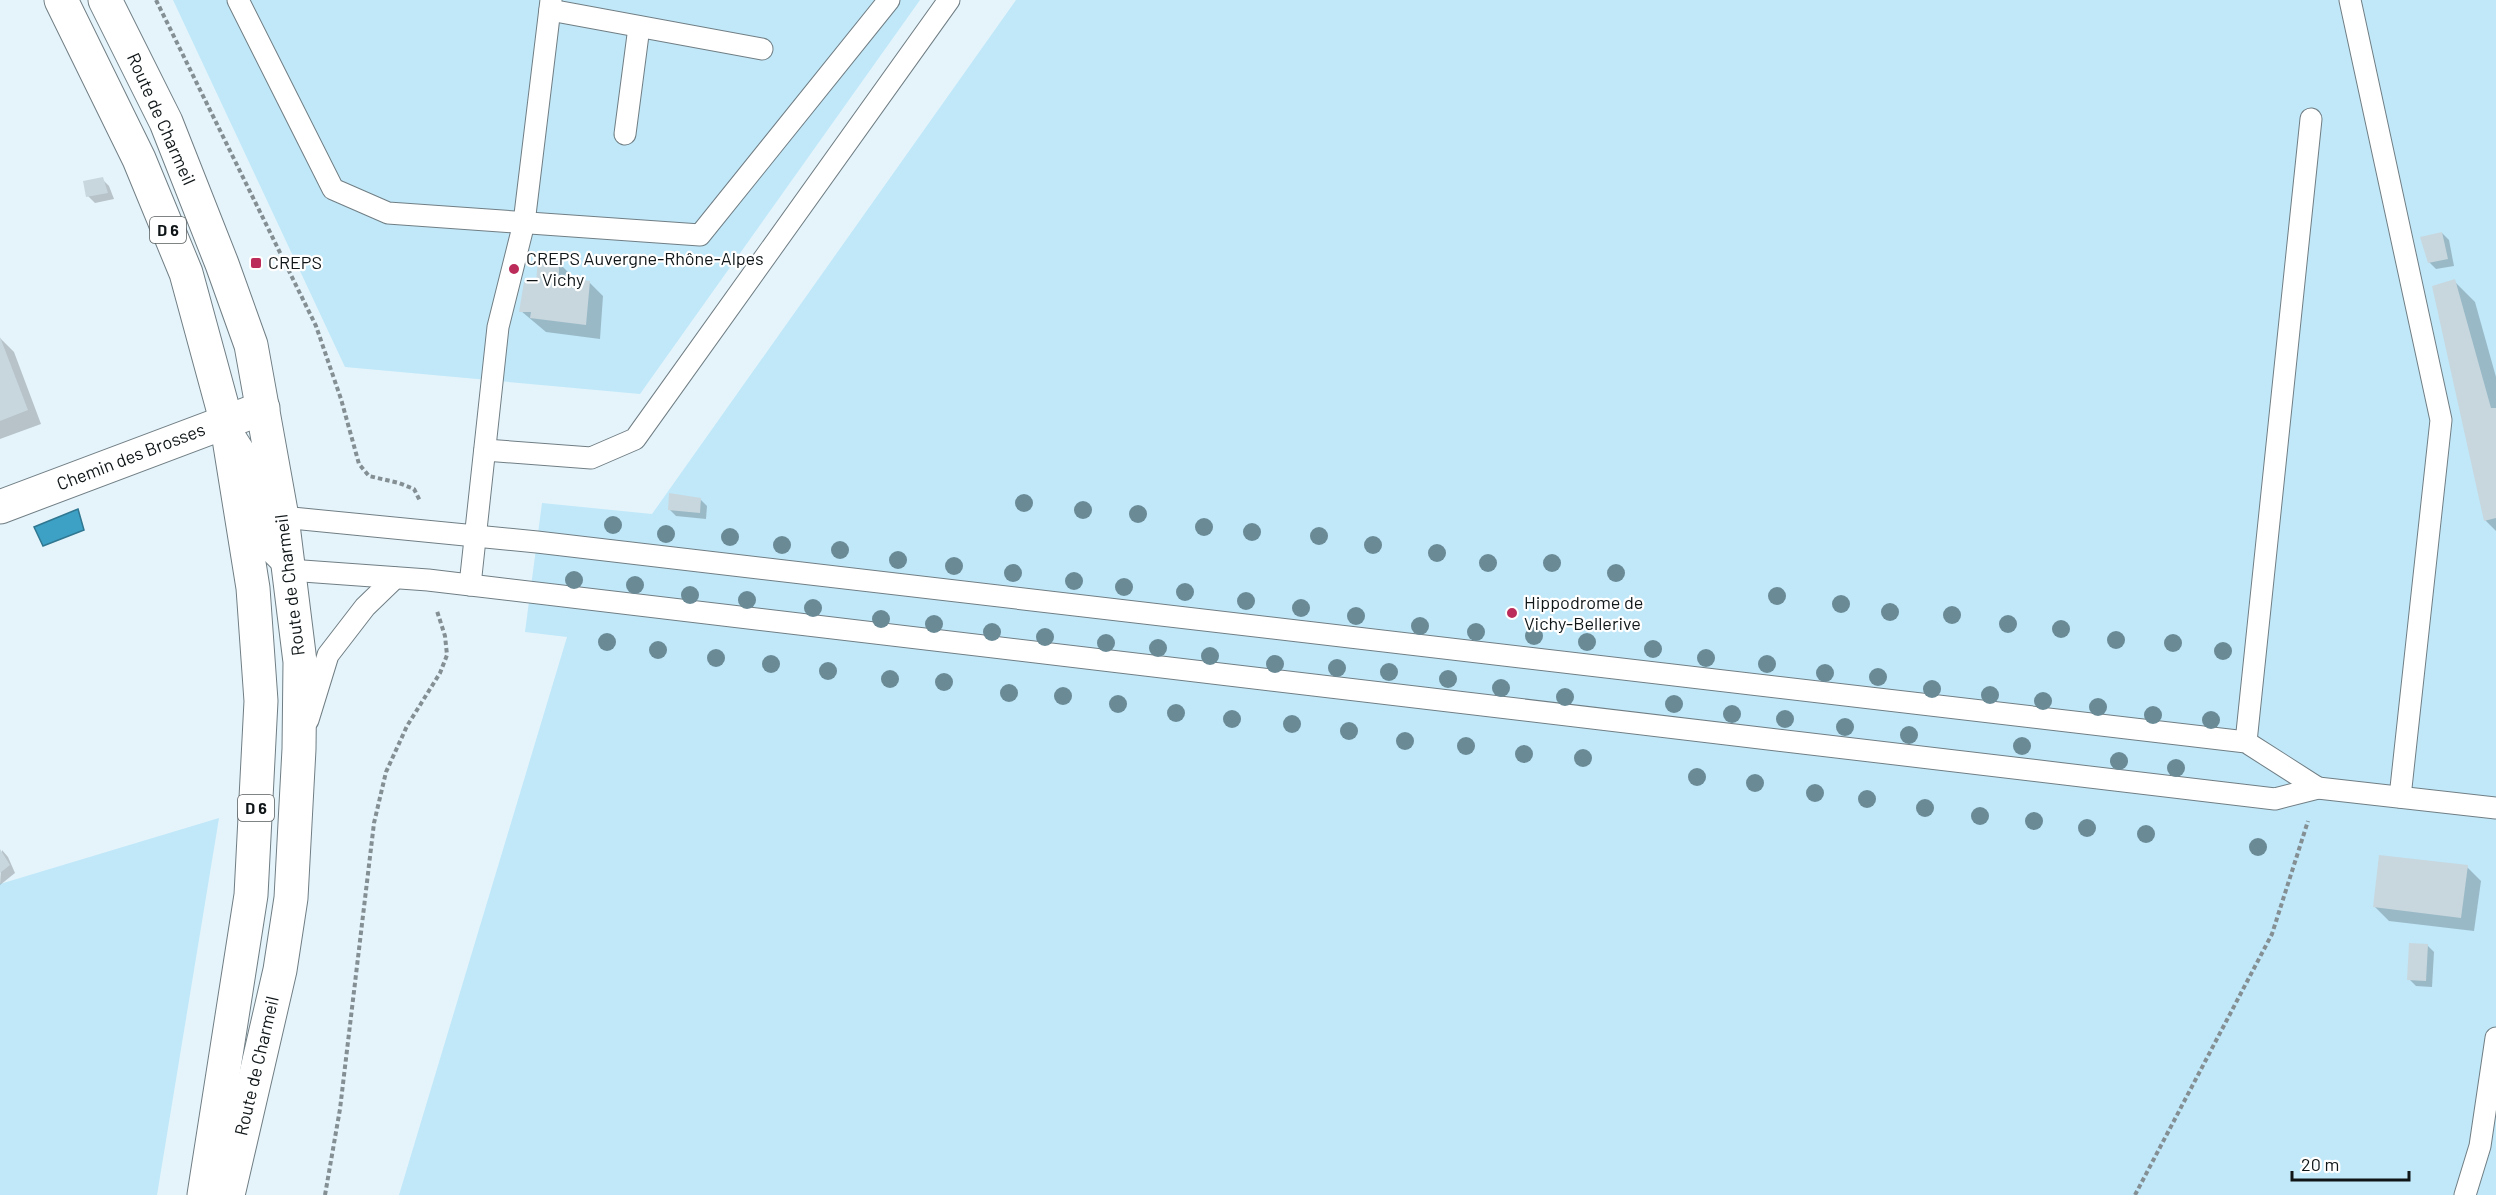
<svg xmlns="http://www.w3.org/2000/svg" width="2496" height="1195" viewBox="0 0 2496 1195" font-family="Barlow,sans-serif">
	<style>
		.green { fill: #c0e8f9 }
		.water { fill: #3da1c5; stroke: #307791; stroke-width: 1.5 }
		.shadow { fill: #0003 }
		.building { fill: #c8d7de }
		.lines { fill: none; stroke-linecap: round; stroke-linejoin: round }
		.service-casing { stroke: #707e84; stroke-width: 23 }
		.minor-casing { stroke: #707e84; stroke-width: 35 }
		.primary-casing { stroke: #707e84; stroke-width: 35 }
		.path { stroke: #848f94; stroke-width: 4; stroke-dasharray: 4.5 3; stroke-linecap: butt }
		.service { stroke: #fff; stroke-width: 21 }
		.minor { stroke: #fff; stroke-width: 33 }
		.primary { stroke: #fff; stroke-width: 33 }
		.tree { fill: #6a8a96 }
		.poi-dot { fill: #bb2c5a; stroke: #fff; stroke-width: 2 }
		.labels { text-anchor: middle; stroke-width: 4.5; stroke-linejoin: round; paint-order: stroke }
		.shield { fill: #fff; stroke: #585c5d; stroke-width: 1.5 }
		.shield-label { font-size: 16px; font-weight: bold; fill: #101618 }
		.street-label { font-size: 18px; fill: #101618; stroke: #fff }
		.poi-label { font-size: 18px; fill: #101618; stroke: #fff; text-anchor: start }
	</style>
	<rect width="100%" height="100%" fill="#e5f4fb"/>
	<g class="green">
		<polygon points="173,0 920,0 640,394 345,367"/>
		<polygon points="1016,0 2496,0 2496,1195 399,1195 567,637 525,632 542,503 652,514"/>
		<polygon points="219,818 157,1195 0,1195 0,884"/>
	</g>
	<polygon class="water" points="78,509 84,530 43,546 34,527"/>
	<g class="shadow">
		<polygon points="102,179 109,186 114,199 95,203 88,196"/>
		<polygon points="2442,233 2449,240 2454,266 2436,269 2429,262"/>
		<polygon points="558,262 572,276 572,280 589,282 603,296 600,339 546,332 521,311 537,285"/>
		<polygon points="2454,281 2475,302 2496,377 2496,531 2485,520"/>
		<polygon points="0,338 14,352 41,424 0,439"/>
		<polygon points="700,499 707,506 706,519 676,516 669,509"/>
		<polygon points="2,850 8,857 15,873 0,885"/>
		<polygon points="2467,867 2481,881 2474,931 2389,921 2375,907"/>
		<polygon points="2427,945 2434,952 2432,987 2416,986 2409,979"/>
	</g>
	<g class="building">
		<polygon points="103,177 108,193 86,197 83,181"/>
		<polygon points="2442,232 2448,259 2428,263 2420,237"/>
		<polygon points="538,258 559,261 559,277 590,281 586,325 530,318 531,312 519,312 524,282 536,283"/>
		<polygon points="2455,279 2491,408 2496,408 2496,518 2484,521 2432,286"/>
		<polygon points="0,337 28,410 0,421"/>
		<polygon points="669,493 701,498 700,513 668,510"/>
		<polygon points="0,849 10,865 0,873"/>
		<polygon points="2379,855 2468,865 2461,918 2373,907"/>
		<polygon points="2409,943 2428,944 2426,981 2407,980"/>
	</g>
	<g class="lines">
		<g class="service-casing">
			<g id="service">
				<polyline points="238,0 333,189 388,213 700,235 889,0"/>
				<polyline points="2350,0 2441,420 2400,797"/>
				<polyline points="550,10 762,49"/>
				<polyline points="625,134 639,27"/>
				<polyline points="233,433 254,466 269,550 289,570 428,580 2275,799 2318,788 2496,808"/>
				<polyline points="485,450 591,458 635,439 949,0"/>
				<polyline points="279,526 282,517 537,542 2246,742 2318,788"/>
				<polyline points="470,585 498,327 524,223 551,0"/>
				<polyline points="308,720 328,655 365,607 395,578"/>
				<polyline points="2246,742 2311,119"/>
				<polyline points="2465,1195 2480,1146 2496,1038"/>
			</g>
		</g>
		<g class="minor-casing">
			<polyline id="minor" points="0,507 263,408"/>
		</g>
		<g class="primary-casing">
			<g id="primary">
				<polyline points="61,0 139,159 186,273 226,420 253,588 261,701 251,895 204,1195"/>
				<polyline points="105,0 166,122 222,264 251,345 282,517 300,662 299,749 291,898 280,970 228,1195"/>
			</g>
		</g>
		<g class="path">
			<polyline points="156,0 316,326 341,399 359,464 369,476 399,483 414,489 420,501"/>
			<polyline points="325,1195 340,1109 374,823 386,772 407,726 440,673 447,655 445,636 437,611"/>
			<polyline points="2135,1195 2272,934 2308,821"/>
		</g>
		<use href="#service" class="service"/>
		<use href="#minor" class="minor"/>
		<use href="#primary" class="primary"/>
	</g>
	<g class="tree">
		<circle cx="1024" cy="503" r="9"/>
		<circle cx="1083" cy="510" r="9"/>
		<circle cx="1138" cy="514" r="9"/>
		<circle cx="613" cy="525" r="9"/>
		<circle cx="1204" cy="527" r="9"/>
		<circle cx="1252" cy="532" r="9"/>
		<circle cx="666" cy="534" r="9"/>
		<circle cx="1319" cy="536" r="9"/>
		<circle cx="730" cy="537" r="9"/>
		<circle cx="782" cy="545" r="9"/>
		<circle cx="1373" cy="545" r="9"/>
		<circle cx="840" cy="550" r="9"/>
		<circle cx="1437" cy="553" r="9"/>
		<circle cx="898" cy="560" r="9"/>
		<circle cx="1488" cy="563" r="9"/>
		<circle cx="1552" cy="563" r="9"/>
		<circle cx="954" cy="566" r="9"/>
		<circle cx="1013" cy="573" r="9"/>
		<circle cx="1616" cy="573" r="9"/>
		<circle cx="574" cy="580" r="9"/>
		<circle cx="1074" cy="581" r="9"/>
		<circle cx="635" cy="585" r="9"/>
		<circle cx="1124" cy="587" r="9"/>
		<circle cx="1185" cy="592" r="9"/>
		<circle cx="690" cy="595" r="9"/>
		<circle cx="1777" cy="596" r="9"/>
		<circle cx="747" cy="600" r="9"/>
		<circle cx="1246" cy="601" r="9"/>
		<circle cx="1841" cy="604" r="9"/>
		<circle cx="813" cy="608" r="9"/>
		<circle cx="1301" cy="608" r="9"/>
		<circle cx="1890" cy="612" r="9"/>
		<circle cx="1952" cy="615" r="9"/>
		<circle cx="1356" cy="616" r="9"/>
		<circle cx="881" cy="619" r="9"/>
		<circle cx="934" cy="624" r="9"/>
		<circle cx="2008" cy="624" r="9"/>
		<circle cx="1420" cy="626" r="9"/>
		<circle cx="2061" cy="629" r="9"/>
		<circle cx="992" cy="632" r="9"/>
		<circle cx="1476" cy="632" r="9"/>
		<circle cx="1534" cy="636" r="9"/>
		<circle cx="1045" cy="637" r="9"/>
		<circle cx="2116" cy="640" r="9"/>
		<circle cx="607" cy="642" r="9"/>
		<circle cx="1587" cy="642" r="9"/>
		<circle cx="1106" cy="643" r="9"/>
		<circle cx="2173" cy="643" r="9"/>
		<circle cx="1158" cy="648" r="9"/>
		<circle cx="1653" cy="649" r="9"/>
		<circle cx="658" cy="650" r="9"/>
		<circle cx="2223" cy="651" r="9"/>
		<circle cx="1210" cy="656" r="9"/>
		<circle cx="716" cy="658" r="9"/>
		<circle cx="1706" cy="658" r="9"/>
		<circle cx="771" cy="664" r="9"/>
		<circle cx="1275" cy="664" r="9"/>
		<circle cx="1767" cy="664" r="9"/>
		<circle cx="1337" cy="668" r="9"/>
		<circle cx="828" cy="671" r="9"/>
		<circle cx="1389" cy="672" r="9"/>
		<circle cx="1825" cy="673" r="9"/>
		<circle cx="1878" cy="677" r="9"/>
		<circle cx="890" cy="679" r="9"/>
		<circle cx="1448" cy="679" r="9"/>
		<circle cx="944" cy="682" r="9"/>
		<circle cx="1501" cy="688" r="9"/>
		<circle cx="1932" cy="689" r="9"/>
		<circle cx="1009" cy="693" r="9"/>
		<circle cx="1990" cy="695" r="9"/>
		<circle cx="1063" cy="696" r="9"/>
		<circle cx="1565" cy="697" r="9"/>
		<circle cx="2043" cy="701" r="9"/>
		<circle cx="1118" cy="704" r="9"/>
		<circle cx="1674" cy="704" r="9"/>
		<circle cx="2098" cy="707" r="9"/>
		<circle cx="1176" cy="713" r="9"/>
		<circle cx="1732" cy="714" r="9"/>
		<circle cx="2153" cy="715" r="9"/>
		<circle cx="1232" cy="719" r="9"/>
		<circle cx="1785" cy="719" r="9"/>
		<circle cx="2211" cy="720" r="9"/>
		<circle cx="1292" cy="724" r="9"/>
		<circle cx="1845" cy="727" r="9"/>
		<circle cx="1349" cy="731" r="9"/>
		<circle cx="1909" cy="735" r="9"/>
		<circle cx="1405" cy="741" r="9"/>
		<circle cx="1466" cy="746" r="9"/>
		<circle cx="2022" cy="746" r="9"/>
		<circle cx="1524" cy="754" r="9"/>
		<circle cx="1583" cy="758" r="9"/>
		<circle cx="2119" cy="761" r="9"/>
		<circle cx="2176" cy="768" r="9"/>
		<circle cx="1697" cy="777" r="9"/>
		<circle cx="1755" cy="783" r="9"/>
		<circle cx="1815" cy="793" r="9"/>
		<circle cx="1867" cy="799" r="9"/>
		<circle cx="1925" cy="808" r="9"/>
		<circle cx="1980" cy="816" r="9"/>
		<circle cx="2034" cy="821" r="9"/>
		<circle cx="2087" cy="828" r="9"/>
		<circle cx="2146" cy="834" r="9"/>
		<circle cx="2258" cy="847" r="9"/>
	</g>
	<g class="poi-dot">
		<rect x="250" y="257" width="12" height="12" rx="3"/>
		<circle cx="514" cy="269" r="6"/>
		<circle cx="1512" cy="613" r="6"/>
	</g>
	<g class="labels">
		<g class="shield">
			<rect x="150" y="217" width="36" height="26" rx="4.5"/>
			<rect x="238" y="795" width="36" height="26" rx="4.5"/>
		</g>
		<g class="shield-label">
			<text x="168" y="236">D 6</text>
			<text x="256" y="814">D 6</text>
		</g>
		<g class="street-label">
			<text transform="translate(161 119) rotate(66)" y="6">Route de Charmeil</text>
			<text transform="translate(131 457) rotate(-21)" y="6">Chemin des Brosses</text>
			<text transform="translate(290 585) rotate(-97)" y="6">Route de Charmeil</text>
			<text transform="translate(257 1066) rotate(-77)" y="6">Route de Charmeil</text>
		</g>
		<g class="poi-label">
			<text x="526" y="265">CREPS Auvergne-Rhône-Alpes<tspan x="526" dy="21">— Vichy</tspan></text>
			<text x="268" y="269">CREPS</text>
			<text x="1524" y="609">Hippodrome de<tspan x="1524" dy="21">Vichy-Bellerive</tspan></text>
		</g>
	</g>
	<path d="M2292 1171v9h117v-9" fill="none" stroke="#101618" stroke-width="3"/>
	<text x="2301" y="1171" font-size="18" fill="#101618" stroke="#ffffff" stroke-width="4.5" paint-order="stroke">20 m</text>
</svg>
